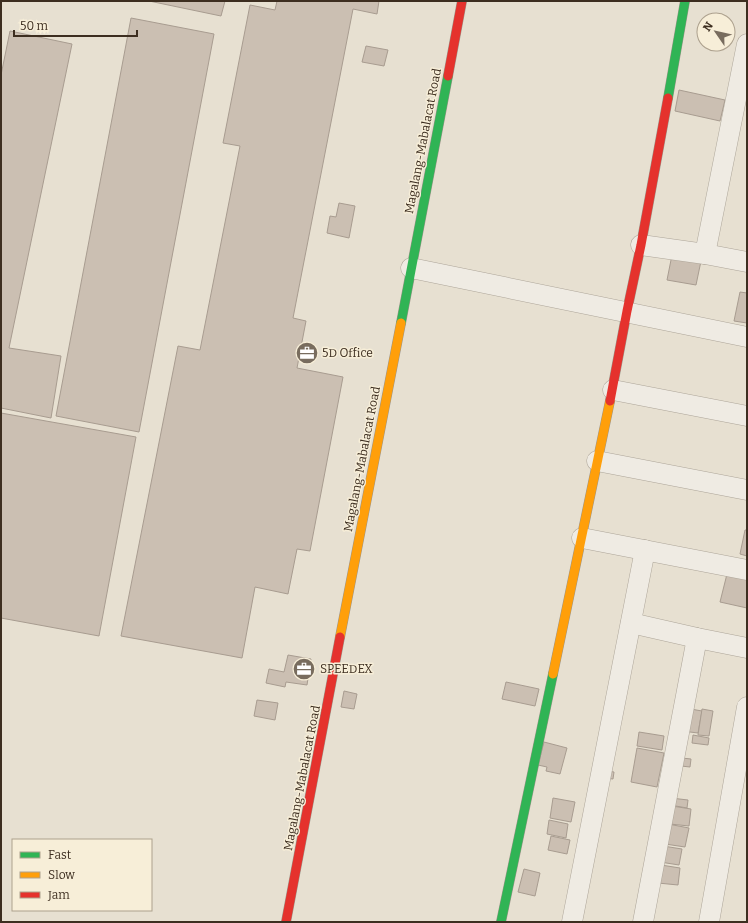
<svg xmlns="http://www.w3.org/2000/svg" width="748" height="923" viewBox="0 0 748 923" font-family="Bitter,serif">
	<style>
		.building { fill: #cbbfb2; stroke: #a89c90 }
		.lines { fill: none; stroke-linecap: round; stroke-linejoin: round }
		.street-casing { stroke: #ada599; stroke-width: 21 }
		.fast-casing { stroke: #9c958a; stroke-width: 10 }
		.slow-casing { stroke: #9c958a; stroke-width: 10 }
		.jam-casing { stroke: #9c958a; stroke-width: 10 }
		.street { stroke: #efebe3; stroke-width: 20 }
		.fast { stroke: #30b455; stroke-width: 9 }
		.slow { stroke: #ff9f0a; stroke-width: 9 }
		.jam { stroke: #e5322d; stroke-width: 9 }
		.labels { text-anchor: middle; stroke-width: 3; stroke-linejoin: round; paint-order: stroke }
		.street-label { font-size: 12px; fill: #3d2e20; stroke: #f7eed8 }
		.poi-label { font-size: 12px; fill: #3d2e20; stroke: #f7eed8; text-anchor: start }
	</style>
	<rect width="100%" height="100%" fill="#e7e0d1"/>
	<g class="building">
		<polygon points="149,1 225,1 221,16"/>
		<polygon points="277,1 379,1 377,14 353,9 293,318 306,321 297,368 343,377 310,551 297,549 288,594 255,587 242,658 121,636 178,346 200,350 240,146 223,143 250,5 275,10"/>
		<polygon points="131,18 214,34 139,432 56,416"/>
		<polygon points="10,31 72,44 9,348 61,356 51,418 1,408 1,75"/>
		<polygon points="366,46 388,50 384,66 362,62"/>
		<polygon points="679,90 725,100 720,121 675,111"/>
		<polygon points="339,203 355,206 349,238 327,233 330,216 336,217"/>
		<polygon points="672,255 701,261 696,285 667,280"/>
		<polygon points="740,292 747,293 747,323 734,321"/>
		<polygon points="1,413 136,437 99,636 1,618"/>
		<polygon points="745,530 747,530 747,556 740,554"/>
		<polygon points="727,574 747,578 747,608 720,602"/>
		<polygon points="288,655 311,659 307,685 286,682 285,687 266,683 269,669 284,672"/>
		<polygon points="506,682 539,689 535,706 502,699"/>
		<polygon points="344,691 357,694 354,709 341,707"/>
		<polygon points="257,700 278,703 275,720 254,716"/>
		<polygon points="685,708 702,711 698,733 682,731"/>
		<polygon points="702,709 713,711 709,736 698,735"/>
		<polygon points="639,732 664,736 662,750 637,746"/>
		<polygon points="693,735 709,738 708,745 692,743"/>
		<polygon points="544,742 567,748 560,774 546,771 547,767 538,765"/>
		<polygon points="637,748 664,753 657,787 631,782"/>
		<polygon points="682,758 691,759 690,767 681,766"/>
		<polygon points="606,771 614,772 613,779 605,778"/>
		<polygon points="553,798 575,802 571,822 550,818"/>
		<polygon points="671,798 688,800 687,808 670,805"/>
		<polygon points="672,806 691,809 689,826 670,824"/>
		<polygon points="549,820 568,824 566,838 547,834"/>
		<polygon points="668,824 689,828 685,847 665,844"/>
		<polygon points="551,836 570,840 567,854 548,850"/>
		<polygon points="663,846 682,849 679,865 660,862"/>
		<polygon points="661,865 680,868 678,885 658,883"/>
		<polygon points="524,869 540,873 535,896 518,892"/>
	</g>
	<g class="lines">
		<g class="street-casing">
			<g id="street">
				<polyline points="641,245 705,254 747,262"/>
				<polyline points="705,254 747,44"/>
				<polyline points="411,268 747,337"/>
				<polyline points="613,390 747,416"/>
				<polyline points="597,461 747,490"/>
				<polyline points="582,538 747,570"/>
				<polyline points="631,623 697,638 747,648"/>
				<polyline points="572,922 645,550"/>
				<polyline points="643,922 697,638"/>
				<polyline points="709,922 747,707"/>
			</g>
		</g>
		<g class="fast-casing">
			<g id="fast">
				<polyline points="668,98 685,1"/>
				<polyline points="401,323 448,76"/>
				<polyline points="501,922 553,674"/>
			</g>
		</g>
		<g class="slow-casing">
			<g id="slow">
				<polyline points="340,637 401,323"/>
				<polyline points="553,674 610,401"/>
			</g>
		</g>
		<g class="jam-casing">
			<g id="jam">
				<polyline points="448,76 462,1"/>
				<polyline points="610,401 627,311 641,245 668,98"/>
				<polyline points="286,922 340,637"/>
			</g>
		</g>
		<use href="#street" class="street"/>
		<use href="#fast" class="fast"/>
		<use href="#slow" class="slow"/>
		<use href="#jam" class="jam"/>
	</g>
	<defs>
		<g id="office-disc" transform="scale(1.15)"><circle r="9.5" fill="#786c5e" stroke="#f7eed8"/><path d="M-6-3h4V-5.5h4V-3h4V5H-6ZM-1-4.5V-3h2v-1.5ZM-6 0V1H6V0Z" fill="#fff"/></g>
	</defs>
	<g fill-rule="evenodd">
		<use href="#office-disc" x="307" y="353"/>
		<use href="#office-disc" x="304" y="669"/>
	</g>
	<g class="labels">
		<g class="street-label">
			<text transform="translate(423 141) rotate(-79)" y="4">Magalang-Mabalacat Road</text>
			<text transform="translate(362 459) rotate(-79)" y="4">Magalang-Mabalacat Road</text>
			<text transform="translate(302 778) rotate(-79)" y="4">Magalang-Mabalacat Road</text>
		</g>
		<g class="poi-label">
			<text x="322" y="357">5D Office</text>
			<text x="320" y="673">SPEEDEX</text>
		</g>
	</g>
	<rect width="748" height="923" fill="none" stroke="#3d2e20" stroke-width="4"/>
	<rect x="12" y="839" width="140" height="72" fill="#f7eed8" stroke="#ada18e"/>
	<rect x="20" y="852" width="20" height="6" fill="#30b455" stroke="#ada18e"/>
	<text x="48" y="859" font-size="12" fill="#3d2e20">Fast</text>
	<rect x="20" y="872" width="20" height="6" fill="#ff9f0a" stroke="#ada18e"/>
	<text x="48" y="879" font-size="12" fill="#3d2e20">Slow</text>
	<rect x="20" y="892" width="20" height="6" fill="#e5322d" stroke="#ada18e"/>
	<text x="48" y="899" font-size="12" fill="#3d2e20">Jam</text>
	<g transform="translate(716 32) rotate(304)"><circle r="19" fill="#f7eed8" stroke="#ada18e"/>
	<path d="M0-3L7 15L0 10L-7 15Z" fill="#786c5e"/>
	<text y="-6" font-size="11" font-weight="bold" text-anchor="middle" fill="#3d2e20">N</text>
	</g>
	<path d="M14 30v6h123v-6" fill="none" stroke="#3d2e20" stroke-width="2"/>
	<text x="20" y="30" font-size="12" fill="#3d2e20" stroke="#f7eed8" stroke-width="3" paint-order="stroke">50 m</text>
</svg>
